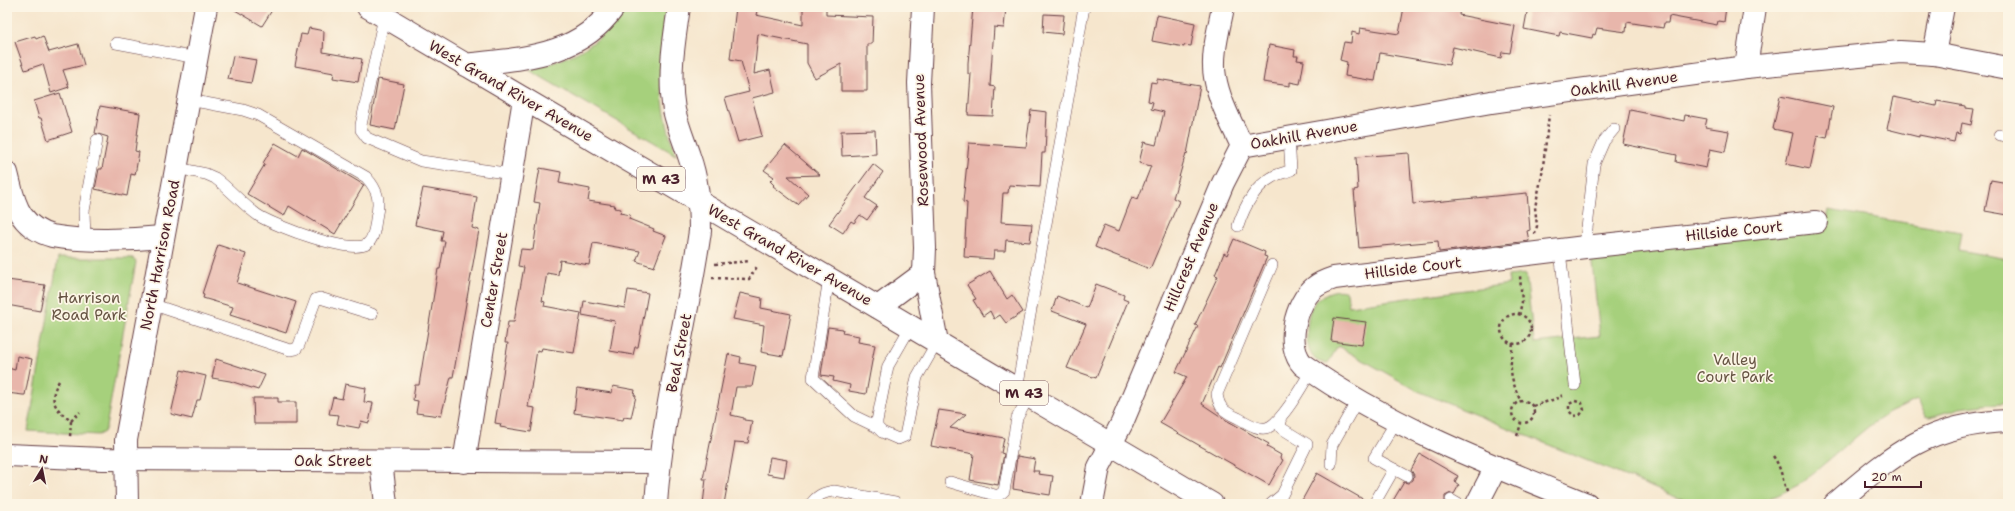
<svg xmlns="http://www.w3.org/2000/svg" width="2015" height="511" viewBox="0 0 2015 511" font-family="'Shantell Sans',sans-serif">
	<style>
		.green { fill: #a6d07b; stroke: #787853 }
		.building { fill: #e8b6ab }
		.lines { fill: none; stroke-linecap: round; stroke-linejoin: round }
		.lane-casing { stroke: #643d43; stroke-width: 12 }
		.street-casing { stroke: #643d43; stroke-width: 24 }
		.secondary-casing { stroke: #643d43; stroke-width: 24 }
		.primary-casing { stroke: #643d43; stroke-width: 24 }
		.path { stroke: #643d43; stroke-width: 2.5; stroke-dasharray: 3 3; stroke-linecap: butt }
		.lane { stroke: #fff; stroke-width: 11 }
		.street { stroke: #fff; stroke-width: 22 }
		.secondary { stroke: #fff; stroke-width: 22 }
		.primary { stroke: #fff; stroke-width: 22 }
		.labels { text-anchor: middle; stroke-width: 3.5; stroke-linejoin: round; paint-order: stroke }
		.shield { fill: #fcf5e5; stroke: #7f5f63; stroke-width: 1 }
		.shield-label { font-size: 14px; font-weight: bold; fill: #4a1f2b }
		.street-label { font-size: 15px; fill: #4a1f2b; stroke: #fcf5e5 }
		.park-label { font-size: 15px; fill: #665443; stroke: #fcf5e5 }
	</style>
	<rect width="100%" height="100%" fill="#fcf5e5"/>
	<filter id="ink" filterUnits="userSpaceOnUse"><feTurbulence type="fractalNoise" baseFrequency=".025" numOctaves="2"/><feDisplacementMap in="SourceGraphic" scale="8" xChannelSelector="R" yChannelSelector="G"/><feConvolveMatrix kernelMatrix="1 2 1 2 8 2 1 2 1" color-interpolation-filters="sRGB"/></filter>
	<filter id="wash" filterUnits="userSpaceOnUse"><feTurbulence type="fractalNoise" baseFrequency=".012" numOctaves="4" result="noise"/><feDisplacementMap in="SourceGraphic" scale="16" xChannelSelector="R" yChannelSelector="G"/><feGaussianBlur stdDeviation="0.9" result="paint"/><feColorMatrix in="noise" values="0 0 0 0 0 0 0 0 0 0 0 0 0 0 0 0 0 1.4 0 .05"/><feComposite in="paint" operator="in"/></filter>
	<g filter="url(#wash)">
		<rect width="100%" height="100%" fill="#f6e6cd"/>
		<g class="green">
			<path d="M627,7H668C656,58 659,107 676,155L529,70C569,60 604,43 627,7Z"/>
			<path d="M1828,210L1961,232L1958,250L2008,259V402L1960,408L1930,417L1926,416L1917,400L1889,413L1868,427L1800,484L1778,495L1755,503L1735,504L1695,503L1673,496L1418,391L1338,346L1328,363C1303,365 1305,327 1310,311C1315,297 1334,286 1347,292L1349,306L1509,284L1508,276L1526,274L1534,343L1600,336L1591,253L1824,228Z"/>
			<polygon points="58,258 133,258 136,262 106,427 104,432 98,435 28,431"/>
		</g>
		<g id="blocks">
			<g class="building">
				<polygon points="230,7 274,7 262,26"/>
				<polygon points="736,7 758,7 756,15 803,25 803,7 826,7 826,15 873,17 872,44 867,44 867,91 841,91 841,64 815,78 807,63 807,44 758,34 754,74 770,70 775,92 752,98 762,136 738,142 725,98 749,92 741,61 730,59"/>
				<polygon points="973,7 1006,7 1004,28 994,27 990,86 995,87 993,116 968,115 971,74 968,74 968,63"/>
				<polygon points="1404,7 1460,7 1459,15 1515,26 1510,53 1502,52 1501,58 1453,47 1449,65 1380,53 1375,81 1345,76 1347,62 1340,60 1344,42 1351,43 1352,32 1359,34 1360,28 1399,34"/>
				<polygon points="1528,7 1726,7 1724,22 1718,21 1717,25 1669,16 1668,23 1664,23 1663,28 1627,22 1626,32 1597,28 1595,35 1593,34 1592,38 1560,32 1559,36 1524,29"/>
				<polygon points="1044,14 1064,15 1062,34 1043,32"/>
				<polygon points="1157,15 1195,23 1191,46 1184,45 1184,47 1152,41"/>
				<polygon points="309,28 324,31 323,52 362,59 358,82 333,78 334,73 295,66 301,34 307,35"/>
				<polygon points="35,36 36,39 43,36 49,52 78,44 84,65 63,70 69,87 51,93 43,64 25,70 15,42"/>
				<polygon points="1269,45 1295,50 1294,56 1298,56 1297,60 1304,61 1300,84 1290,82 1290,86 1263,82"/>
				<polygon points="233,56 256,60 251,83 228,79"/>
				<polygon points="378,79 404,84 395,130 370,125"/>
				<polygon points="1157,79 1200,86 1187,154 1186,153 1173,198 1179,201 1150,269 1095,247 1104,225 1119,231 1132,197 1138,199 1151,166 1139,163 1144,142 1156,145 1164,112 1151,109 1153,102 1148,101 1151,82 1157,83"/>
				<polygon points="60,93 72,132 48,140 41,118 39,118 34,101"/>
				<polygon points="1780,96 1833,107 1827,138 1817,136 1810,169 1786,164 1793,133 1773,129"/>
				<polygon points="1894,97 1936,106 1937,101 1965,106 1965,108 1974,109 1971,125 1962,123 1960,134 1956,133 1954,142 1919,135 1919,137 1887,129"/>
				<polygon points="100,106 140,113 135,151 139,152 135,175 131,174 127,196 95,189 99,169 102,169 108,137 95,133"/>
				<polygon points="1031,110 1047,112 1045,153 1042,153 1040,187 1009,185 1008,193 1003,193 1001,222 1032,224 1030,242 1006,240 1005,251 994,251 993,259 964,257 967,203 963,202 969,143 1026,147"/>
				<polygon points="1630,110 1684,121 1685,115 1707,119 1705,127 1729,131 1725,152 1710,149 1706,168 1676,162 1677,155 1623,144"/>
				<polygon points="875,130 876,154 842,156 841,131"/>
				<polygon points="275,143 298,156 302,148 364,185 335,234 289,206 284,216 247,194 265,164 263,163"/>
				<polygon points="785,145 820,175 788,176 808,194 798,205 773,186 774,185 770,181 774,177 764,170"/>
				<polygon points="1409,153 1413,204 1527,193 1530,230 1527,231 1529,241 1439,252 1438,241 1359,248 1354,190 1358,189 1356,157"/>
				<polygon points="873,164 883,172 865,198 877,206 867,220 860,215 854,223 851,221 843,233 829,224"/>
				<polygon points="540,168 561,172 559,183 590,189 588,201 615,205 614,208 621,209 620,213 630,215 629,219 654,229 653,231 666,236 654,267 636,261 640,251 593,243 589,265 560,260 558,275 547,273 542,301 545,302 544,306 581,313 574,353 542,348 541,351 537,350 528,407 535,408 531,432 500,427 501,424 495,423 508,343 505,343 508,322 514,322 524,267 518,266 521,249 533,250 540,203 534,202"/>
				<polygon points="1991,180 2008,183 2008,215 1985,211"/>
				<polygon points="423,188 477,197 472,228 479,230 453,377 451,377 441,416 416,413 418,401 413,400 415,385 419,385 438,269 440,269 445,241 441,241 443,231 415,225"/>
				<polygon points="1234,239 1265,252 1264,256 1267,257 1220,368 1218,367 1202,404 1226,420 1269,444 1267,447 1281,455 1280,458 1283,460 1269,485 1160,423 1187,377 1176,372 1198,326 1195,325 1218,276 1215,275 1224,253 1227,255"/>
				<polygon points="218,245 246,254 237,283 296,302 286,333 230,315 233,307 203,298 204,295 202,294"/>
				<polygon points="990,271 1007,299 1012,295 1023,312 1006,323 1000,315 994,319 990,311 983,316 973,300 976,299 967,285"/>
				<polygon points="7,280 45,285 40,311 7,305"/>
				<polygon points="1096,284 1124,295 1123,299 1128,301 1096,378 1067,368 1086,324 1052,311 1057,296 1087,308"/>
				<polygon points="628,290 648,293 638,347 635,347 633,355 610,351 615,321 582,315 584,301 625,308"/>
				<polygon points="740,293 762,298 761,308 791,314 783,356 761,352 764,325 733,319"/>
				<polygon points="1334,318 1366,322 1362,345 1331,341"/>
				<polygon points="828,327 843,329 842,333 859,336 858,342 875,345 866,394 849,391 850,385 833,381 834,377 821,375"/>
				<polygon points="728,354 741,357 740,363 756,366 752,387 736,387 731,415 744,418 744,420 752,421 748,443 735,442 724,504 703,504 706,479 703,479"/>
				<polygon points="17,356 32,359 25,395 23,395 7,393 8,368 15,370"/>
				<polygon points="216,359 265,375 258,390 230,381 212,378"/>
				<polygon points="181,370 206,376 200,400 197,400 192,419 171,414"/>
				<polygon points="345,384 366,388 364,402 373,403 369,423 361,421 359,428 337,424 339,415 329,414 333,397 342,399"/>
				<polygon points="613,386 635,390 634,395 636,396 631,418 624,417 623,420 574,413 577,388 612,393"/>
				<polygon points="253,398 278,398 278,402 296,402 296,424 254,424"/>
				<polygon points="939,410 966,414 950,428 1004,438 1001,453 1004,454 998,485 970,480 974,454 931,446"/>
				<polygon points="1420,454 1458,476 1455,482 1459,485 1454,494 1451,493 1445,496 1445,504 1391,504 1404,482 1408,483 1413,480 1414,475 1411,470"/>
				<polygon points="1017,456 1035,459 1033,471 1039,471 1038,474 1053,476 1050,495 1013,489"/>
				<polygon points="770,457 787,460 784,477 767,474"/>
				<polygon points="1317,473 1368,502 1367,504 1300,504"/>
			</g>
		</g>
	</g>
	<g filter="url(#ink)">
		<use href="#blocks" fill-opacity="0" stroke="#643d43" stroke-width="1"/>
		<g class="lines">
			<g class="lane-casing">
				<g id="lane">
					<polyline points="384,17 361,125 361,130 367,138 421,161 512,174"/>
					<polyline points="116,43 197,58"/>
					<polyline points="2000,135 2008,137"/>
					<path d="M177,168L206,174L215,178C231,190 243,205 259,216C276,226 350,255 367,244C374,239 375,227 376,219C380,201 379,191 366,177L258,115L243,110L189,100"/>
					<path d="M1238,226C1244,208 1253,188 1271,178C1276,174 1285,173 1291,170L1289,138"/>
					<polyline points="85,239 84,211 97,140"/>
					<polyline points="1585,247 1594,164 1604,141 1614,129"/>
					<polyline points="1560,251 1575,385"/>
					<path d="M1272,265L1217,394C1219,409 1225,412 1238,418C1246,422 1257,430 1266,428C1281,425 1303,384 1311,371"/>
					<polyline points="829,278 813,378 854,416 877,427"/>
					<polyline points="151,304 290,350 296,349 299,345 316,299 320,298 372,314"/>
					<polyline points="911,326 888,366 877,421 877,427 882,432 898,439 905,436 917,377 937,342"/>
					<polyline points="1017,389 1084,7"/>
					<polyline points="1331,464 1332,445 1358,399"/>
					<polyline points="1394,469 1407,476"/>
					<polyline points="950,482 998,496 1004,491 1017,418 1029,396"/>
					<polyline points="1451,500 1458,504"/>
					<path d="M811,504C817,495 824,492 834,491L895,502"/>
					<polyline points="1271,504 1282,495 1307,444 1281,428 1280,419"/>
					<polyline points="1374,504 1394,469 1374,458 1397,420"/>
				</g>
			</g>
			<g class="street-casing">
				<g id="street">
					<polyline points="923,7 919,83 925,248 924,273 937,342"/>
					<polyline points="1934,54 1943,7"/>
					<path d="M465,65C521,58 578,58 614,7"/>
					<polyline points="1746,67 1755,7"/>
					<polyline points="1242,146 1491,102 1746,67 1900,52 1934,54 2008,68"/>
					<path d="M7,173C11,188 13,204 22,216C29,226 41,233 52,236C82,242 132,240 162,237"/>
					<polyline points="878,307 924,273"/>
					<polyline points="7,455 103,459 659,462"/>
					<polyline points="381,461 386,504"/>
					<polyline points="464,462 524,99"/>
					<path d="M656,504C662,412 687,323 700,231C700,206 698,181 689,156C684,141 678,127 674,110C668,75 674,41 679,7"/>
					<path d="M1092,504L1099,467L1122,423L1223,183L1242,146C1232,124 1219,101 1215,77C1211,55 1219,29 1223,7"/>
					<polyline points="1477,504 1496,467"/>
					<path d="M1587,504C1490,465 1389,426 1303,365C1285,346 1295,303 1315,287C1320,283 1328,280 1334,278L1585,247L1816,222"/>
					<path d="M1835,504C1894,454 1927,424 2008,421"/>
				</g>
			</g>
			<g class="secondary-casing">
				<polyline id="secondary" points="127,504 126,440 206,7"/>
			</g>
			<g class="primary-casing">
				<polyline id="primary" points="368,7 1212,504"/>
			</g>
			<g class="path">
				<polyline points="1535,234 1537,226 1535,207 1542,175 1549,115"/>
				<polyline points="715,264 750,261"/>
				<polyline points="712,278 749,279 758,265"/>
				<circle cx="1516" cy="329" r="15"/>
				<polyline points="1519,315 1522,302 1520,276"/>
				<path d="M1513,343C1509,370 1510,376 1520,400"/>
				<path d="M59,381C47,401 56,409 71,421L70,437"/>
				<circle cx="1523" cy="412" r="11"/>
				<polygon points="1575,401 1582,403 1584,410 1580,415 1574,416 1569,411 1569,404"/>
				<polyline points="1533,406 1562,397 1561,392"/>
				<polyline points="71,421 80,412"/>
				<polyline points="1517,436 1521,424"/>
				<path d="M1773,456C1782,468 1782,481 1788,494"/>
			</g>
			<use href="#lane" class="lane"/>
			<use href="#street" class="street"/>
			<use href="#secondary" class="secondary"/>
			<use href="#primary" class="primary"/>
		</g>
	</g>
	<g class="labels">
		<g class="shield">
			<rect x="637" y="167" width="48" height="24" rx="3"/>
			<rect x="1000" y="381" width="48" height="24" rx="3"/>
		</g>
		<g class="shield-label">
			<text x="661" y="184">M 43</text>
			<text x="1024" y="398">M 43</text>
		</g>
		<g class="street-label">
			<text transform="translate(1624 84) rotate(-8)" y="5">Oakhill Avenue</text>
			<text transform="translate(511 91) rotate(30)" y="5">West Grand River Avenue</text>
			<text transform="translate(1304 135) rotate(-10)" y="5">Oakhill Avenue</text>
			<text transform="translate(921 140) rotate(-92)" y="5">Rosewood Avenue</text>
			<text transform="translate(1734 231) rotate(-6)" y="5">Hillside Court</text>
			<text transform="translate(160 255) rotate(-79)" y="5">North Harrison Road</text>
			<text transform="translate(790 255) rotate(30)" y="5">West Grand River Avenue</text>
			<text transform="translate(1191 257) rotate(-67)" y="5">Hillcrest Avenue</text>
			<text transform="translate(1413 268) rotate(-7)" y="5">Hillside Court</text>
			<text transform="translate(494 280) rotate(-80)" y="5">Center Street</text>
			<text transform="translate(679 353) rotate(-79)" y="5">Beal Street</text>
			<text x="333" y="466">Oak Street</text>
		</g>
		<g class="park-label">
			<text x="89" y="303">Harrison<tspan x="89" dy="17">Road Park</tspan></text>
			<text x="1735" y="365">Valley<tspan x="1735" dy="17">Court Park</tspan></text>
		</g>
	</g>
	<rect width="2015" height="511" fill="none" stroke="#fcf5e5" stroke-width="24"/>
	<g transform="translate(42 469) rotate(10)" stroke="#fcf5e5" stroke-width="3" paint-order="stroke">
	<path d="M0-3L7 15L0 10L-7 15Z" fill="#4a1f2b"/>
	<text y="-6" font-size="11" font-weight="bold" text-anchor="middle" fill="#4a1f2b">N</text>
	</g>
	<path d="M1865 481v6h56v-6" fill="none" stroke="#4a1f2b" stroke-width="2"/>
	<text x="1871" y="481" font-size="12" fill="#4a1f2b" stroke="#fcf5e5" stroke-width="3" paint-order="stroke">20 m</text>
</svg>
